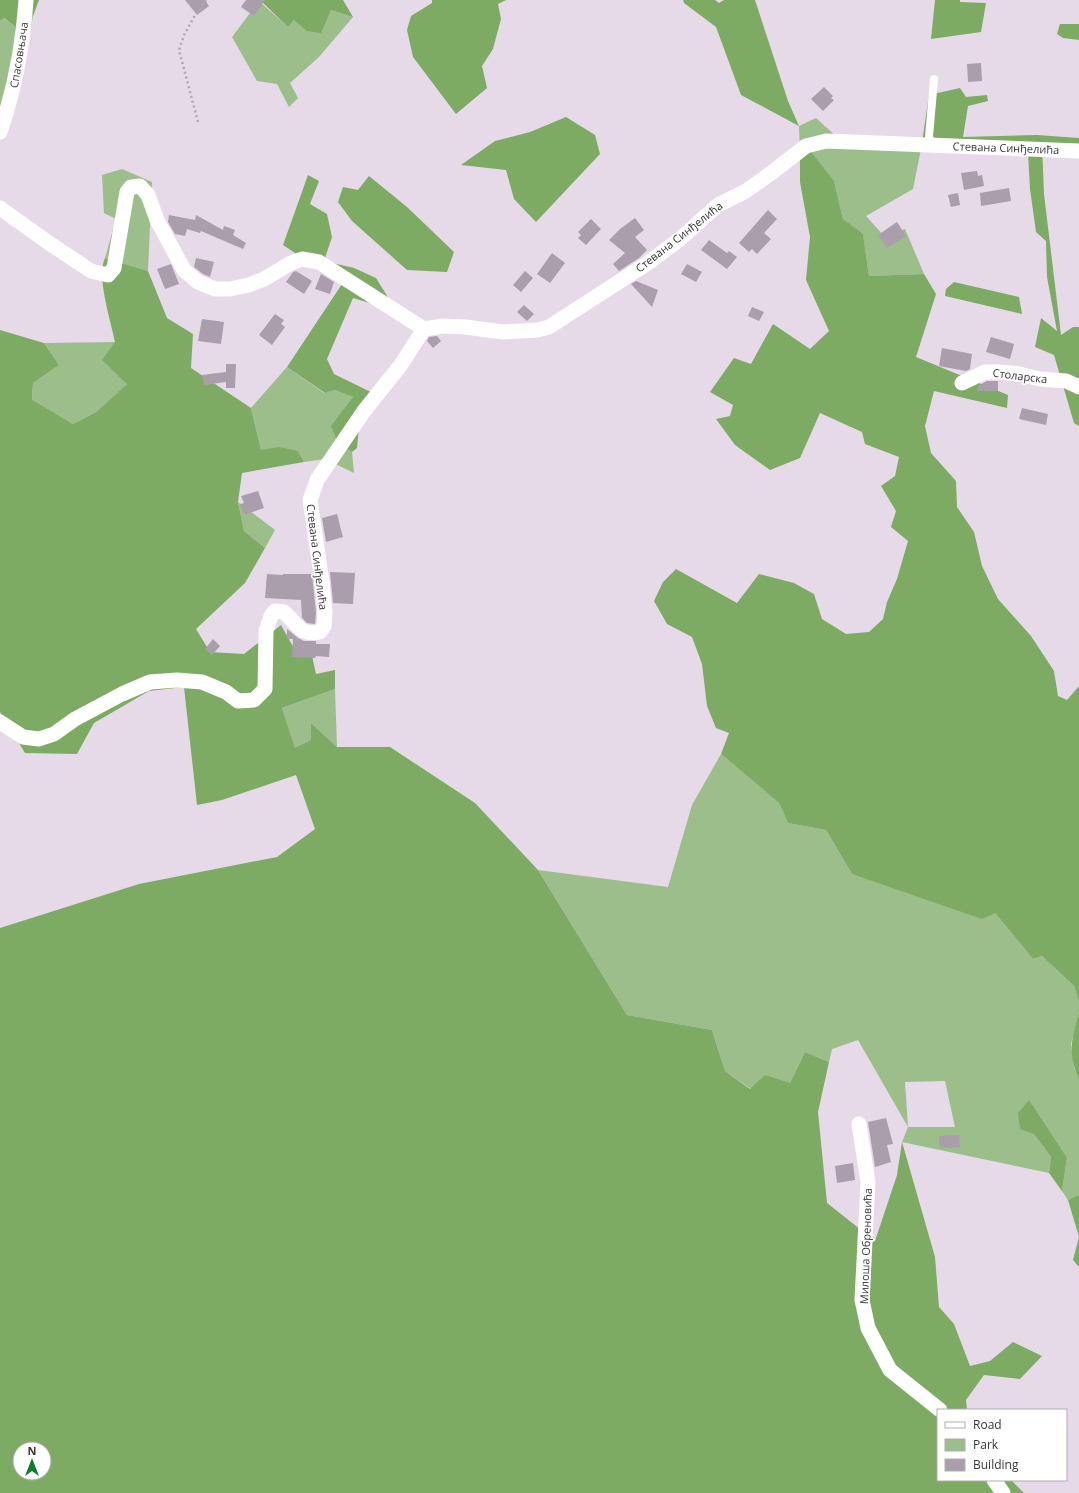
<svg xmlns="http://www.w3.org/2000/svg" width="1079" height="1493" viewBox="0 0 1079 1493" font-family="'Open Sans',sans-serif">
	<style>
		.green { fill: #9cbe8a; fill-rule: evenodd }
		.forest { fill: #7dab63; fill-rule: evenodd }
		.building { fill: #aa9eac }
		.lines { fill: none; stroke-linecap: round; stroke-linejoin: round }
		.path { stroke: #b1a7b3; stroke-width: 2.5; stroke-dasharray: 2 3; stroke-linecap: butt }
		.lane { stroke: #fff; stroke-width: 8 }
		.street { stroke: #fff; stroke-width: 15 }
		.labels { text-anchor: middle; stroke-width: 3.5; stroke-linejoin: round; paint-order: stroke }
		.street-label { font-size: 11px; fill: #3a353b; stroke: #fff }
	</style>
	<rect width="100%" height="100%" fill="#e6d9e8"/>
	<g class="green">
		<polygon points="259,1 288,27 294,20 331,10 353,17 319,57 290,83 298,98 289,107 277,84 257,81 232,37"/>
		<polygon points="33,16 19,91 0,118 0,21 3,18 19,28"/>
		<polygon points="816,118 837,137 921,149 913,189 866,216 884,236 905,229 924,274 869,276 863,235 843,219 834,181 800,155 799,126"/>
		<polygon points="122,169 152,182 148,271 105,258 116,219 104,213 102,175"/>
		<polygon points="115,342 127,384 96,412 73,424 32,401 33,383 59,365 44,343"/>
		<polygon points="287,367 324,393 335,390 353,397 338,443 352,452 354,473 325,459 304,462 298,451 261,450 251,408"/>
		<polygon points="238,502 275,530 265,548 244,531"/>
		<polygon points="335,689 337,747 311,723 311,741 295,749 282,708"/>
		<path d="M721,754L779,803L788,823L826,830L852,874L995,913L1033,959L1042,956L1074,986L1079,1002V1011L1071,1044L1074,1067L1079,1080V1196L1078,1195L1068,1200L1062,1191L1067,1158L1034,1134L1051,1157L1049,1173L902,1142L908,1127L858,1040L832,1049L829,1062L805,1052L790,1083L751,1089L725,1071L712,1030L627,1015L538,870L668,887L692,805ZM945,1081L955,1127H908L905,1082Z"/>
	</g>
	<g class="forest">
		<polygon points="0,0 39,0 33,16 19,29 4,18 0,21"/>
		<polygon points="260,0 343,0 353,17 331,10 321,33 307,31 294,20 288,27"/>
		<polygon points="432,0 506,0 498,4 501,19 493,49 482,66 487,88 456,114 413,57 407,30 411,16 432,3"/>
		<polygon points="683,0 715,0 719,3 724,0 755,0 788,101 799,126 741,95 716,27 684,3"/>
		<polygon points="935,0 960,0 960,2 986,3 981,32 931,39"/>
		<polygon points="1060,24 1079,24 1079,40 1063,38 1057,34"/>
		<polygon points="960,88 966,97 987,95 988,101 968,106 963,137 1037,135 1079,138 1079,157 1042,144 1044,194 1061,335 1073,327 1079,327 1079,426 1074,423 1054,355 1035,347 1041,318 1057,331 1047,277 1046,241 1036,232 1030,189 1028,153 921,149 929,95"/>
		<polygon points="566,117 595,135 600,154 536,222 514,199 506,170 461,165 495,141 530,132"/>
		<polygon points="811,152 834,181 843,219 863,234 869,276 924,274 936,294 916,357 1008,395 1007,408 934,391 925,426 931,453 956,481 957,507 974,532 982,566 998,599 1031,636 1054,671 1058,696 1067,700 1079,686 1079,1002 1074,986 1042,956 1033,959 995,913 982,919 852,874 826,830 788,823 779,803 721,754 729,733 716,728 707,706 702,664 692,637 667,624 654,601 663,582 676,569 737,603 759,574 794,583 814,594 822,619 846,634 869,632 883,619 887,602 897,579 908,541 891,527 896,511 881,486 895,476 899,457 865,444 862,432 820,413 800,458 770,470 735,445 716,419 730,416 733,405 710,392 734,358 751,364 773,324 810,349 829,331 806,280 810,237 800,182 800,155"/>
		<polygon points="308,175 319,181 310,204 327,214 332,237 324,261 354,268 376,278 389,299 383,307 353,298 327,359 334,374 383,398 359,427 357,448 352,452 338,443 331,426 353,397 335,390 325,393 287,367 342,284 283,245"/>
		<polygon points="369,176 407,207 454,252 447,272 407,270 352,221 338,202 343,187 358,190"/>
		<path d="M105,258L148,271L167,318L193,334L191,368L251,408L261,450L279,447L298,451L304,462L242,473L238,502L244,531L265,548L245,583L196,629L210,652L244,654L281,625L296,652L311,651L316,674L335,670V689L282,708L295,748L311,740V723L337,747H390L475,803L538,870L627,1015L712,1030L725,1071L750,1089L765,1075L790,1083L805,1052L829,1062L818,1112L827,1203L875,1241L897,1175L902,1142L935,1257L939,1307L954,1324L970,1366L990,1361L1013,1342L1042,1356L1020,1379L984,1375L966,1400L967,1410H938V1480H1011L1024,1493H0V928L139,884L277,857L315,829L296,775L222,800L197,805L184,687L149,691L94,723L77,754L25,753L0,712V330L44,343L59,365L33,383L32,400L73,424L96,412L127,384L102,360L115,342C111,321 96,277 105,258ZM20,1449H44V1473H20Z"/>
		<polygon points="954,282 1019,297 1022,314 945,296 946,289"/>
		<path d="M1079,1011V1080C1067,1051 1072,1039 1079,1011Z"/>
		<polygon points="1029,1100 1067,1158 1062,1191 1049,1173 1051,1157 1034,1134 1020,1129 1018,1113"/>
		<polygon points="1078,1195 1079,1196 1079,1267 1073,1260 1079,1237 1068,1200"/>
	</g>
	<g class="building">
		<polygon points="185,0 205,0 209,6 197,15"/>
		<polygon points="246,0 265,0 254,16 241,7"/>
		<polygon points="981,63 982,81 968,82 967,64"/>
		<polygon points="824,87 833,96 831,98 834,100 823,111 811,99"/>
		<polygon points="977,171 978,176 982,175 984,186 964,190 961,173"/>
		<polygon points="1009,188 1011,201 981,206 980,193"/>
		<polygon points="958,193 960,205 951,207 948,195"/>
		<polygon points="768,210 777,219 764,233 771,239 757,254 752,249 749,252 739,243"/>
		<polygon points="169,215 195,220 196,215 223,230 224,226 235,230 233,235 246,243 243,249 201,231 200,233 187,229 185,236 175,234 168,222"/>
		<polygon points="635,218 644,230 635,237 647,250 639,258 619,271 613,264 625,253 609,240 620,229"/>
		<polygon points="591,219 601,229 586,245 578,238 581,235 578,232"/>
		<polygon points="897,222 906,236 887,248 878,235"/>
		<polygon points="709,240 727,253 729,251 737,257 727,269 701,250"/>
		<polygon points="552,253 565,263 550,283 537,274"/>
		<polygon points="196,258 214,262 210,277 203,274 194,267"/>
		<polygon points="171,264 179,284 165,289 157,269"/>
		<polygon points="687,264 702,272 696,282 681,274"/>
		<polygon points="296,271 312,281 304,294 286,282 293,272"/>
		<polygon points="525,271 533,278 521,292 513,285"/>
		<polygon points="321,274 334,282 330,294 315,289"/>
		<polygon points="636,281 658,290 652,307 631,284"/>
		<polygon points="524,305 534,314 527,321 517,312"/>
		<polygon points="752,307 764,312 759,321 748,316"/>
		<polygon points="275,314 284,320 281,324 285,327 272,345 259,335"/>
		<polygon points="202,319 224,322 221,344 198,341"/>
		<polygon points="437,336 441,341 433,348 427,341 429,337"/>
		<polygon points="991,337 1014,344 1010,359 986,352"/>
		<polygon points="942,348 972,354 970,369 966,371 939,366"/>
		<polygon points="226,364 236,364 235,388 226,388 226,382 204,385 202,375 226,372"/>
		<polygon points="987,381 998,381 998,391 977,391 978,386"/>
		<polygon points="1022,408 1048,414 1046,425 1019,419"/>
		<polygon points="258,491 264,508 244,515 240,504 244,503 241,496"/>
		<polygon points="337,514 343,537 326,542 322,518"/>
		<polygon points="330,572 355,573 353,604 333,603"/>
		<polygon points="267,574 283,575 283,574 312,574 316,612 315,624 307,623 302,618 301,600 265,598"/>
		<polygon points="287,629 298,638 304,641 316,641 316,644 330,644 329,657 316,656 315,658 292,657 293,639 287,639"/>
		<polygon points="213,639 220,646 212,655 205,649"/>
		<polygon points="886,1118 893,1144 887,1145 891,1162 875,1167 868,1122"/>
		<polygon points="959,1135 960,1147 940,1148 939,1136"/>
		<polygon points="853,1163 855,1180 837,1183 835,1166"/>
	</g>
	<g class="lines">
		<polyline class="path" points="198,122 179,50 184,35 194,17 206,0"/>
		<polyline class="lane" points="933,145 929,137 934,79"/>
		<g class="street">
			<path d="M0,132C15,88 23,47 26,0"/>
			<polyline points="0,208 49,243 91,271 108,275 114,268 127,192 131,187 140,186 148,195 157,220 184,270 198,282 215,289 230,289 249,285 264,279 291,263 302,259 319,262 424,329"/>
			<polyline points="962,383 985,372 1000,372 1019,374 1040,379 1066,381 1079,387"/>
			<path d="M0,722L23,737L39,739L54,734L75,719L122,694L150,682L177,680L202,682L226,692L238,701L254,700L265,689L266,631L271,616L275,611L284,612C298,624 299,636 320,632L324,626L325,612L322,582L310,500L317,480L364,411L400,366L424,329L443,326L465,327L503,332L537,330L549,327L648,263L680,239L718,205L746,191L770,174L806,146L826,141L1079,151"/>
			<polyline points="859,1124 868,1182 862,1300 868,1328 890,1370 940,1410"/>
			<polyline points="994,1480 1003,1493"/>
		</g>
	</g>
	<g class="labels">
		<g class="street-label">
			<text transform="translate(19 55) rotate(-81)" y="4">Спасовњача</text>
			<text transform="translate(1006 148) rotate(2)" y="4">Стевана Синђелића</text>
			<text transform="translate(679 237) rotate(-38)" y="4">Стевана Синђелића</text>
			<text transform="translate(1020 376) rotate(7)" y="4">Столарска</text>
			<text transform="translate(317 557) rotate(83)" y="4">Стевана Синђелића</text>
			<text transform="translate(866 1246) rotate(-88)" y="4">Милоша Обреновића</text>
		</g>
	</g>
	<rect x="937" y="1409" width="130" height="72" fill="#ffffff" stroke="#b0aeb1"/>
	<rect x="945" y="1422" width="20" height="6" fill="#ffffff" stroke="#b0aeb1"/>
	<text x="973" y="1429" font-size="12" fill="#3a353b">Road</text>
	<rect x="945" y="1439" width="20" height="12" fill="#9cbe8a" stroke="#b0aeb1"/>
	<text x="973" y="1449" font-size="12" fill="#3a353b">Park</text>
	<rect x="945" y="1459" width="20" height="12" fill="#aa9eac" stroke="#b0aeb1"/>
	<text x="973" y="1469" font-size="12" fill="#3a353b">Building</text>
	<g transform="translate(32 1461)"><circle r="19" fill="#ffffff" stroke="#b0aeb1"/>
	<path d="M0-3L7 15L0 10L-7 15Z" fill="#0f792d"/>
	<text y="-6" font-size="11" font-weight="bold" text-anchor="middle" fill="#3a353b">N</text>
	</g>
</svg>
